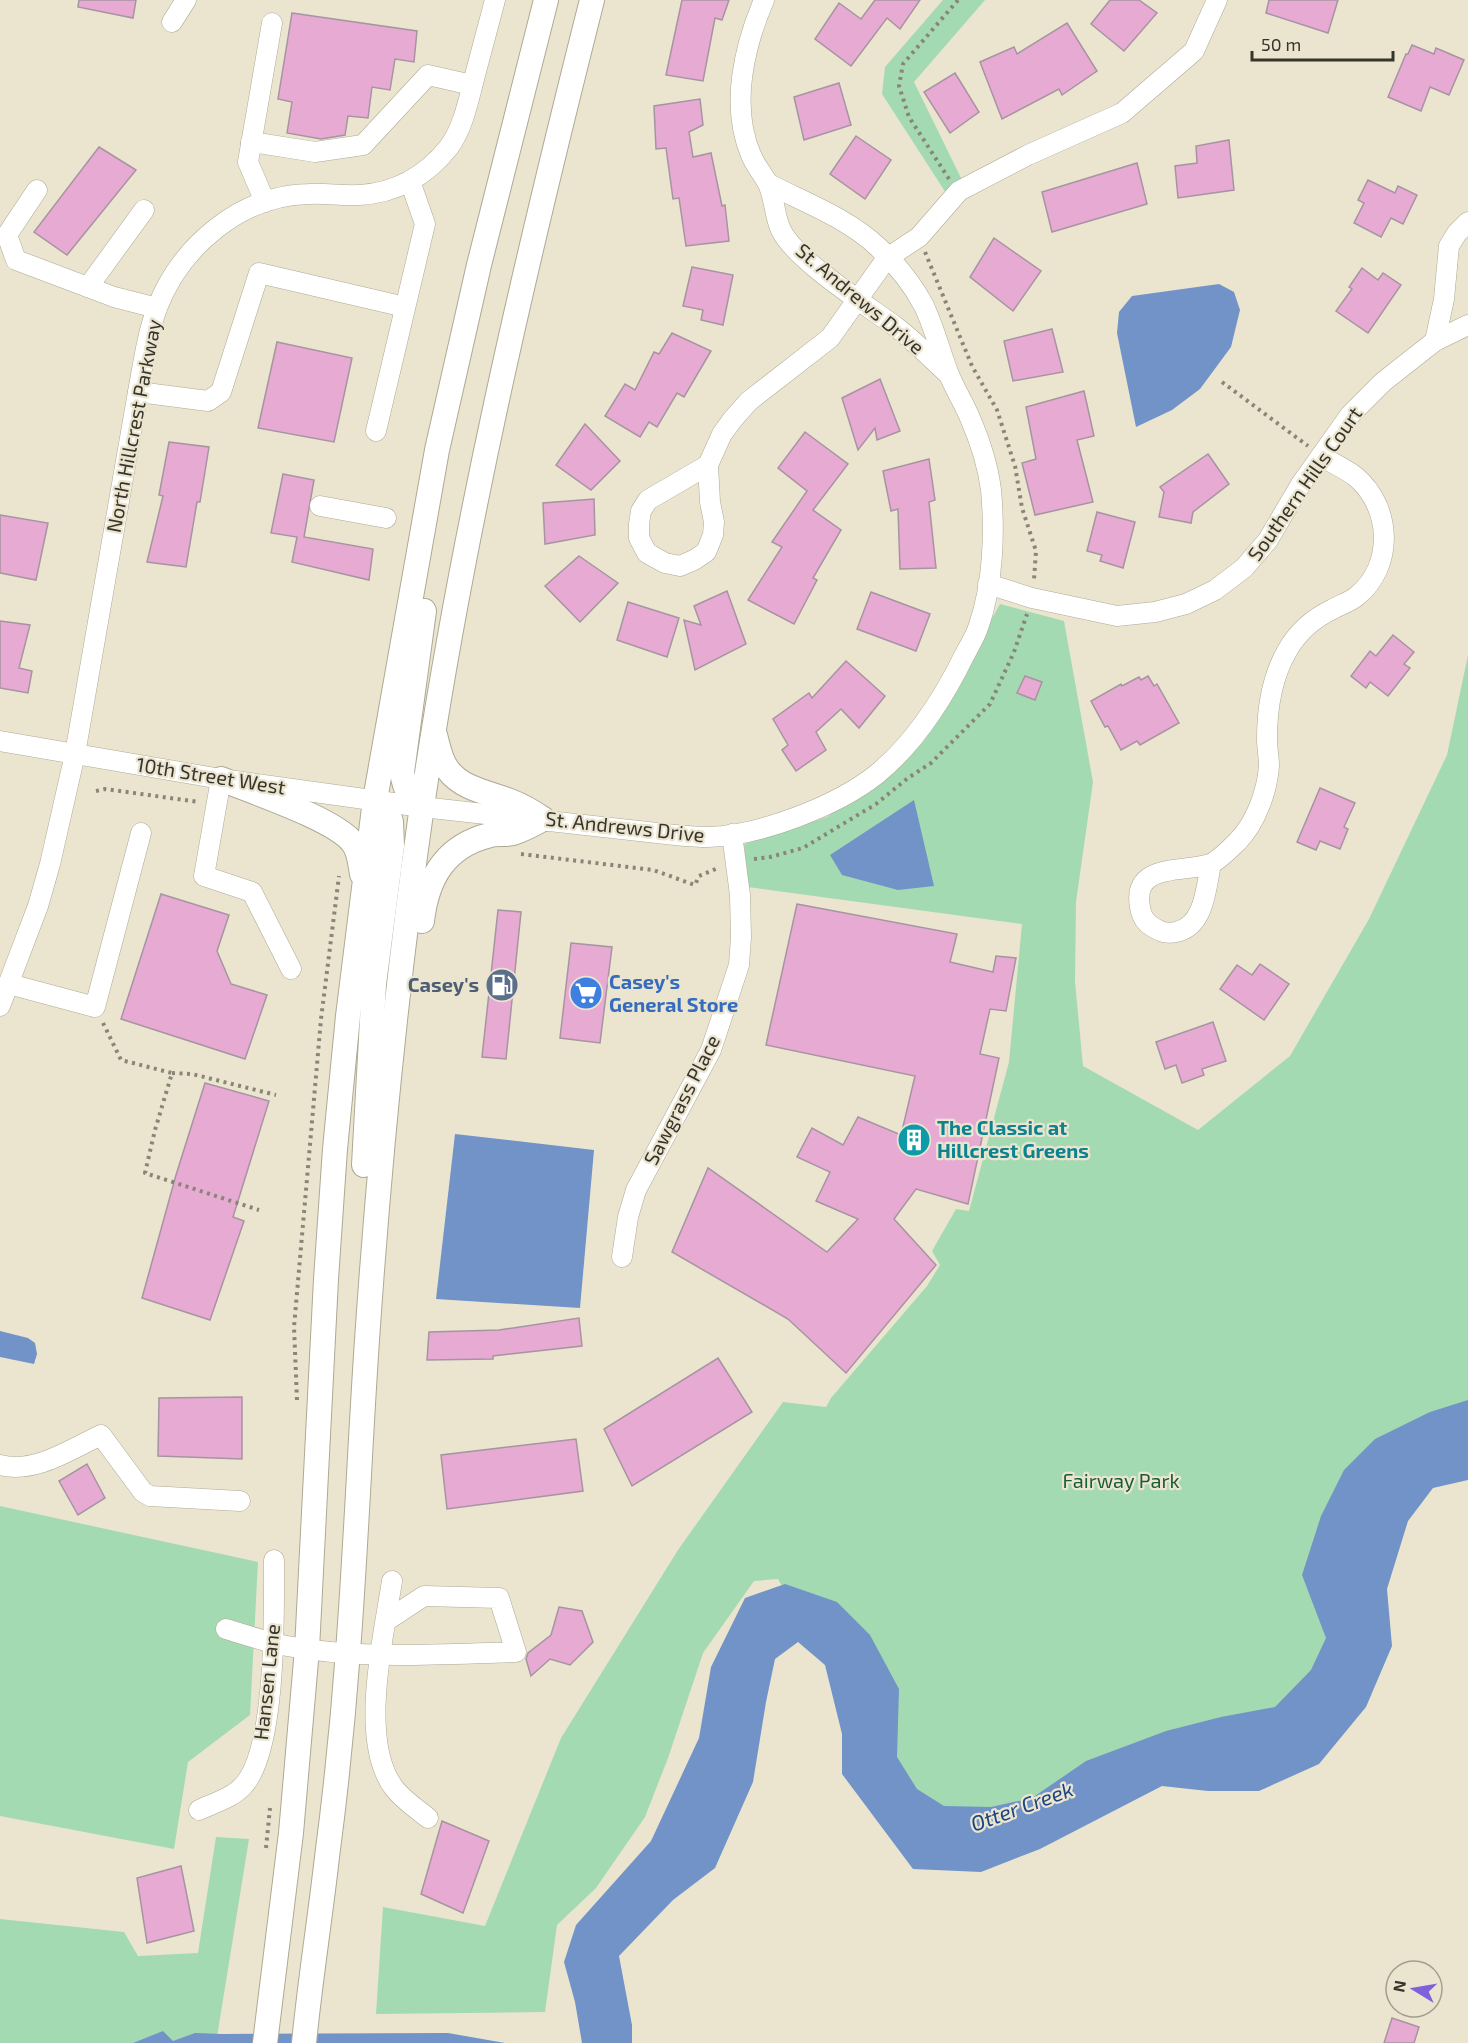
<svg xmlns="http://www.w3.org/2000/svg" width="1468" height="2043" viewBox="0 0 1468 2043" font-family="'Exo 2',sans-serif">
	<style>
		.green { fill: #a3dab2 }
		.water { fill: #7193c8 }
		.building { fill: #e6aad3; stroke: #a794a1; stroke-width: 1.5 }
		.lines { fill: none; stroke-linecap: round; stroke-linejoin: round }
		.minor-casing { stroke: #aea994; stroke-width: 21 }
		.major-casing { stroke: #aea994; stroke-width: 26 }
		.path { stroke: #8a8577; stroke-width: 4; stroke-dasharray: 3 4.5; stroke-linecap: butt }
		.minor { stroke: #fff; stroke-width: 20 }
		.major { stroke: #fff; stroke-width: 24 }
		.labels { text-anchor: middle; stroke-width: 4.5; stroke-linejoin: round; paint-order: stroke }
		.street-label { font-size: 20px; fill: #37342c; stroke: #ebe5d0 }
		.shop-label { font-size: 20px; font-weight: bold; fill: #366cbe; stroke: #ebe5d0; text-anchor: start }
		.service-label { font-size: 20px; font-weight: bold; fill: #4e5e75; stroke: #ebe5d0; text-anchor: end }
		.culture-label { font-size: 20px; font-weight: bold; fill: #0d838f; stroke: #ebe5d0; text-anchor: start }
		.park-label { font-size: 20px; fill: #195d34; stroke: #ebe5d0 }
		.water-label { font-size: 21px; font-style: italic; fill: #1b4485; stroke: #ebe5d0 }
	</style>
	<rect width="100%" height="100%" fill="#ebe5d0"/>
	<g class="green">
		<polygon points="943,0 985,0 914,82 962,180 946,193 882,94 885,67"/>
		<polygon points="1000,604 1064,621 1093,782 1076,902 1075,982 1083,1066 1198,1130 1290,1056 1369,919 1447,755 1468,655 1468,1438 1437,1445 1325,1700 929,1837 865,1707 800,1619 778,1579 754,1581 703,1653 668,1758 645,1817 596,1888 557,1925 545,2012 376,2014 383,1907 485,1926 561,1738 678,1550 783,1402 826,1407 831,1398 927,1286 940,1265 932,1251 956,1209 969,1211 1009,1062 1022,924 748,887 744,844 827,817 923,742"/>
		<polygon points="0,1506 258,1562 250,1715 188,1762 174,1849 0,1816"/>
		<polygon points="216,1837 249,1839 216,2043 0,2043 0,1919 124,1932 138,1956 198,1953"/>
	</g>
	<g class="water">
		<polygon points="1219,284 1234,292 1240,310 1231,347 1200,389 1172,410 1136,427 1117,333 1119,312 1132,296"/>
		<polygon points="914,800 934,886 898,890 842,875 830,855"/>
		<polygon points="455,1134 594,1150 580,1308 436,1299"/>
		<polygon points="0,1331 28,1338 35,1343 37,1354 34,1364 0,1357"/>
		<polygon points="1468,1400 1468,1480 1433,1488 1408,1521 1387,1589 1392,1646 1366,1707 1319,1764 1259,1791 1208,1791 1162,1786 1040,1849 981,1872 913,1869 842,1774 842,1734 825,1665 798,1642 775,1659 766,1702 753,1782 715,1868 673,1900 619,1956 632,2025 632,2043 582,2043 575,2002 564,1962 576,1925 651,1841 699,1738 711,1667 745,1598 785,1584 837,1602 870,1635 899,1689 897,1757 917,1789 944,1806 991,1807 1032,1798 1086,1761 1166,1731 1221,1717 1275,1707 1311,1670 1326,1638 1302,1575 1321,1516 1344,1470 1375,1439 1430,1412"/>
		<polygon points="163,2031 173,2041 195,2033 222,2034 448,2033 505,2043 133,2043"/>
	</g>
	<g class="building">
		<polygon points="79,0 136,0 133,18 78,7"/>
		<polygon points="682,0 729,0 722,20 715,18 703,81 666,75"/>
		<polygon points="875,0 920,0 900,29 887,18 851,66 815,39 839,3 861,19"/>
		<polygon points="1110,0 1139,0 1157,13 1124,51 1091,24"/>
		<polygon points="1269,0 1338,0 1328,33 1266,13"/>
		<polygon points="292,13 417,31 414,62 395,59 390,90 372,87 368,118 348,116 345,135 321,139 287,133 292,102 278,99"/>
		<polygon points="1067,23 1097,71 1062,95 1059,89 1002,119 980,62 1014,47 1017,54"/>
		<polygon points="1412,45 1434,54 1436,48 1464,60 1449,95 1430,87 1421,111 1388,97 1406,54 1408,54"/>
		<polygon points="955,73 979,112 950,133 924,92"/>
		<polygon points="839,83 851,125 804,140 794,97"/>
		<polygon points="700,99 703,125 689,132 693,157 711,153 722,206 725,205 729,241 686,246 679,198 673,199 666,148 656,149 654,106"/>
		<polygon points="856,136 891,160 865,199 830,174"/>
		<polygon points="1229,140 1234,190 1178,198 1175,166 1197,163 1196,146"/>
		<polygon points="99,147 136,170 67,255 34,232"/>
		<polygon points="1137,163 1147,204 1052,232 1042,192"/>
		<polygon points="1368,180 1395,193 1398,186 1417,195 1403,224 1391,218 1381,237 1354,223 1364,203 1358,200"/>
		<polygon points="994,238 1041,271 1013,311 970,277"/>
		<polygon points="692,267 733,275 723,325 701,320 703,310 683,306"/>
		<polygon points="1362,268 1378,280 1383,273 1401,285 1368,333 1336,311 1352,289 1349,287"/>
		<polygon points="1052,329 1063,372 1013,381 1004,341"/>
		<polygon points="672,333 711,351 684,397 677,393 657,427 649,422 640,437 605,416 625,384 635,390 654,352 659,354"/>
		<polygon points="277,342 352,358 334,442 258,428"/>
		<polygon points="880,379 900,431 877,440 875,428 858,450 842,398"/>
		<polygon points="1084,391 1094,436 1077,440 1093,502 1035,515 1022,463 1036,459 1026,407"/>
		<polygon points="585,424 620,461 591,490 556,465"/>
		<polygon points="805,432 848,464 813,510 841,530 813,578 817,580 794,624 748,600 782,547 772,542 807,491 778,468"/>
		<polygon points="169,442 209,447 200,502 197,502 186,567 147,562 163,496 159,495"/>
		<polygon points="1208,454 1229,484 1193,512 1191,523 1159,517 1164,492 1160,487"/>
		<polygon points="929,459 935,500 929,502 936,568 900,569 898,509 891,511 883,471"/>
		<polygon points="283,474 314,480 304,537 373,549 369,580 292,562 297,537 271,533"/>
		<polygon points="594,499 595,535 545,544 543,503"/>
		<polygon points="1097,512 1135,522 1123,568 1100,561 1102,555 1087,551"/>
		<polygon points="0,515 48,523 36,580 0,573"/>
		<polygon points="579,556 618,583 580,622 545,586"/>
		<polygon points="727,591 746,644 695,670 684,620 701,625 694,606"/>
		<polygon points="871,592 930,614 916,651 857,629"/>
		<polygon points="628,602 679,618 667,657 617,640"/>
		<polygon points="0,621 30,625 19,668 32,671 28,693 0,688"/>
		<polygon points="1393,635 1414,652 1404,664 1410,668 1388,696 1370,682 1366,688 1351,676 1370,651 1376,656"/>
		<polygon points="846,661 885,696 859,728 841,709 816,732 826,750 796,771 782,750 788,745 773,719 809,693 812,698"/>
		<polygon points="1025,676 1042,682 1035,700 1017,693"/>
		<polygon points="1148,676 1154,686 1157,684 1179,723 1140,745 1137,741 1121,750 1108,726 1105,727 1091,701 1121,684 1122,686 1139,677 1141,680"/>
		<polygon points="1320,788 1355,803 1344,827 1348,829 1340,849 1320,841 1316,850 1297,842"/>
		<polygon points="161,894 229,915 217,951 231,984 267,995 245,1059 121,1019"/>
		<polygon points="797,904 957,934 950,962 993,972 996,956 1016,958 1006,1011 990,1009 980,1054 999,1058 968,1204 916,1189 894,1219 936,1265 846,1373 788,1319 672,1252 708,1168 827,1252 858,1219 816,1201 830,1172 797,1157 812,1128 843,1145 858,1117 901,1135 915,1076 766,1045"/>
		<polygon points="498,910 521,912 506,1059 482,1057"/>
		<polygon points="571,943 612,947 600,1043 560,1038"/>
		<polygon points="1260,964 1289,984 1264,1020 1220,989 1237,965 1252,975"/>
		<polygon points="1213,1022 1226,1061 1202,1069 1204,1075 1182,1083 1176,1065 1165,1069 1156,1042"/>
		<polygon points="205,1083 269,1101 233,1217 244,1221 210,1320 142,1298 176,1175"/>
		<polygon points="579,1318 582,1346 493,1356 493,1359 427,1360 429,1332 499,1330"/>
		<polygon points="718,1358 752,1412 632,1486 604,1429"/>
		<polygon points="242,1397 242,1459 158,1456 159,1398"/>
		<polygon points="576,1439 583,1491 447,1509 441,1455"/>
		<polygon points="87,1464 105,1498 78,1515 59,1481"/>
		<polygon points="559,1607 582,1611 593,1642 570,1665 550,1659 531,1676 526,1659 528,1653 551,1635"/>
		<polygon points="442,1821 489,1841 463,1913 421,1894"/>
		<polygon points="181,1866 194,1931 147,1943 137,1878"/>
		<polygon points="1392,2018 1419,2027 1414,2043 1384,2043"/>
	</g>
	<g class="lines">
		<g class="minor-casing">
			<g id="minor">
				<path d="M764,0C744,47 730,106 751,155C755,165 762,173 767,182C775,197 774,216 781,230C795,260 868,306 896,327C914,341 930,357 947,373"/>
				<polyline points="172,22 186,0"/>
				<polyline points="251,142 315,152 363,145 428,75 472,85"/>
				<polyline points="37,190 7,235 16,260 114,297 157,308"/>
				<polyline points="265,202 248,162 272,23"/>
				<polyline points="88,287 144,210"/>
				<polyline points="1435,341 1444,299 1449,246 1457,233 1468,222"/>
				<polyline points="138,392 208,401 221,392 259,273 405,307"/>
				<polyline points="376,431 425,224 410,181"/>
				<polyline points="708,465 648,500 641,511 639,524 639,538 647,553 665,563 680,566 694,560 706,552 713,535 714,522 710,502 708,465 722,434 733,419 749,401 830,338 887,258 919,237 959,191 1028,155 1122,113 1194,51 1217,0"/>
				<polyline points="320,506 386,518"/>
				<polyline points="988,584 1032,598 1117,616 1155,612 1186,604 1215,590 1244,568 1268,540 1301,484 1350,415 1383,382 1435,341 1468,325"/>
				<path d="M0,741L221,779L422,807L675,835C686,836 697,837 708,837C759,836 837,806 877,774C916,742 943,699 965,654C970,645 976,635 979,625C993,584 995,533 991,490C988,466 980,441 970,418C964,403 954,388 948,372C940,351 934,327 924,306C913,285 895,263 878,247C849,219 804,202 769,184"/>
				<polyline points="221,779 204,876 252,892 291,969"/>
				<path d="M1211,864C1206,887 1205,926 1176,932C1171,933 1168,933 1163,932C1150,927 1142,921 1140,907C1132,862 1184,873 1210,864C1218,861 1231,848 1238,841C1256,822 1267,792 1269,766C1269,757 1267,748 1267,739C1267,710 1272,677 1287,651C1297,633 1314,618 1333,609C1340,605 1350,602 1357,596C1394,566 1392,508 1356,477C1346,469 1332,463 1321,456"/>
				<polyline points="9,984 95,1007 141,833"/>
				<path d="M0,1006L38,906L50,864L75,754L138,392C143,365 147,335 157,308C181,246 241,195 309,194C326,193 342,196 359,195C396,193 426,176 449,147C463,128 468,102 474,79C481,53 488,26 495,0"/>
				<polyline points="622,1257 628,1217 636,1190 711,1050 739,965 741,937 740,895 732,834"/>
				<path d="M0,1465C35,1474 71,1449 101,1435L143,1492L150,1496L240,1501"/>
				<path d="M392,1581C384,1635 358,1741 394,1788C403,1800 417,1809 428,1818"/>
				<path d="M226,1629C246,1635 266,1642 287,1646C363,1660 440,1654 516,1652L499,1598L424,1596L386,1621"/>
				<path d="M199,1810C214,1803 232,1798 243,1786C277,1750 274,1611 274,1560"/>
			</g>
		</g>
		<g class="major-casing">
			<g id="major">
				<path d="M435,735C438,746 440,760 448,770C462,789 490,793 510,801C523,806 533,812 543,819"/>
				<path d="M221,779C252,792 335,819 353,843C360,852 360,864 362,874"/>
				<path d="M422,807C408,795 405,790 402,772L424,611"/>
				<path d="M422,921C427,878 445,846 490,835C497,833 506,835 513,833C523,830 534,824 543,819"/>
				<polyline points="364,1165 374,984 392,846 391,822 387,809 383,804 375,800"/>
				<polyline points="265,2043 291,1833 307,1649 326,1279 335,1149 348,1016 375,800 437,450 479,265 546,0"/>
				<path d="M304,2043C310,1981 320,1919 327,1857C336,1789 343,1720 348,1651C356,1547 360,1443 367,1340C379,1163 396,988 421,813C461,538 524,269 592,0"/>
			</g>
		</g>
		<g class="path">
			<polyline points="949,179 909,117 899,86 903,64 958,0"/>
			<polyline points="925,252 972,366 997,410 1015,466 1022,508 1036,551 1034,580"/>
			<polyline points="1222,382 1308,446"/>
			<polyline points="96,791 105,789 199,802"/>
			<polyline points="521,854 653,870 695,885 699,876 718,868"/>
			<polyline points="754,859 770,857 803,848 876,804 908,778 931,763 990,704 1014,652 1027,614"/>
			<polyline points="103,1023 121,1060 172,1073 155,1130 145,1173 259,1210"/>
			<polyline points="172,1073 192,1074 276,1095"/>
			<polyline points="297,1400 294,1327 321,1019 339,876"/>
			<polyline points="266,1848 270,1808"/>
		</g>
		<use href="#minor" class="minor"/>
		<use href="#major" class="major"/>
	</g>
	<defs>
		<g id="fuel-disc" transform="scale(1.725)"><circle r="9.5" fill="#5c6f8a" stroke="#ebe5d0"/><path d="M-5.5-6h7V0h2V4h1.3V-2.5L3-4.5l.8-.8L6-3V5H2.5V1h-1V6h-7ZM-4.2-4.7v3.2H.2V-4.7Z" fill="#fff"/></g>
		<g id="supermarket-disc" transform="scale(1.725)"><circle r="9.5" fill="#3f7fe0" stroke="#ebe5d0"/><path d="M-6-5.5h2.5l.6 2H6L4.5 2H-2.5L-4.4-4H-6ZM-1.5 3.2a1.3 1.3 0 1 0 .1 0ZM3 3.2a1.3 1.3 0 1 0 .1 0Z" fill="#fff"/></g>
		<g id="building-disc" transform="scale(1.725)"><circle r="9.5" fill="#0f9aa8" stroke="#ebe5d0"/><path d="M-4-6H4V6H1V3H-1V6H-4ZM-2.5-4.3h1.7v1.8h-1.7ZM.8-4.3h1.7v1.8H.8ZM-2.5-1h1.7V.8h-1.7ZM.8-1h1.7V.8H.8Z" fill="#fff"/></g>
	</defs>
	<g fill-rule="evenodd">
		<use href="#fuel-disc" x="502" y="985"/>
		<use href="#supermarket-disc" x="586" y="993"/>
		<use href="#building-disc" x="914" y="1140"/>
	</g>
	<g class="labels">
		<g class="street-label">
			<text transform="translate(860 299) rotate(40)" y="7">St. Andrews Drive</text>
			<text transform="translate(134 426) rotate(-79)" y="7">North Hillcrest Parkway</text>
			<text transform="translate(1305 484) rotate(-55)" y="7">Southern Hills Court</text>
			<text transform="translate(211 776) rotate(9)" y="7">10th Street West</text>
			<text transform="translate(625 827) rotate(6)" y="7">St. Andrews Drive</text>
			<text transform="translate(682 1100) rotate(-63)" y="7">Sawgrass Place</text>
			<text transform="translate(267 1682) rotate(-84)" y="7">Hansen Lane</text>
		</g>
		<g class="shop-label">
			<text x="609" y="989">Casey's<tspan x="609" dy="23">General Store</tspan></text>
		</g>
		<g class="service-label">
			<text x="479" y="992">Casey's</text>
		</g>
		<g class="culture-label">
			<text x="937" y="1135">The Classic at<tspan x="937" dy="23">Hillcrest Greens</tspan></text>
		</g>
		<g class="park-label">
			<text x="1121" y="1488">Fairway Park</text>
		</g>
		<g class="water-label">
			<text transform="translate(1022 1807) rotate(-20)" y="7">Otter Creek</text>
		</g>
	</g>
	<g transform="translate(1414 1989) rotate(281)"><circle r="28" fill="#ebe5d0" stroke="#a39e8e" stroke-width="1.5"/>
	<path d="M0-4.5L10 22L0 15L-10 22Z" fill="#8061dc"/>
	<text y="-9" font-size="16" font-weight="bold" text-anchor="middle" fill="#37342c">N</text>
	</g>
	<path d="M1252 51v9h141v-9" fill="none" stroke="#37342c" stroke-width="3"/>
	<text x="1261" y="51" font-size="18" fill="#37342c" stroke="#ebe5d0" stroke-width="4.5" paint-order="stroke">50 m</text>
</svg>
